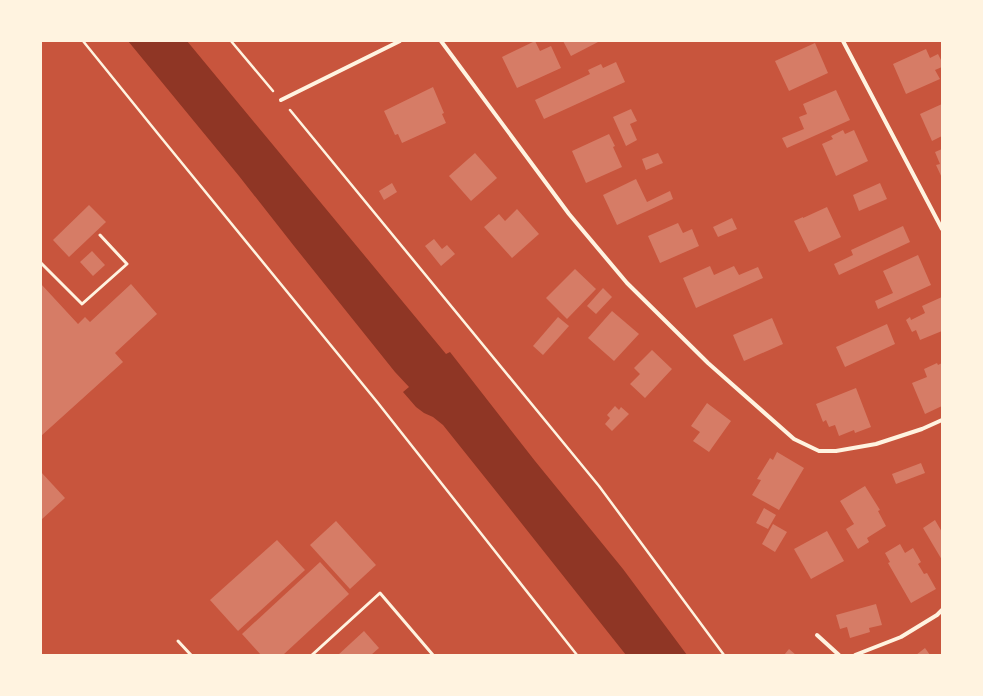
<svg xmlns="http://www.w3.org/2000/svg" width="983" height="696" viewBox="0 0 983 696" font-family="Arial,sans-serif">
	<style>
		.water { fill: #8f3625 }
		.building { fill: #d67c66 }
		.lines { fill: none; stroke-linecap: round; stroke-linejoin: round }
		.path { stroke: #fff3e0; stroke-width: 2.5 }
		.service { stroke: #fff3e0; stroke-width: 3 }
		.minor { stroke: #fff3e0; stroke-width: 4 }
	</style>
	<rect width="100%" height="100%" fill="#c8553d"/>
	<polygon class="water" points="128,41 187,41 446,354 450,352 535,461 623,569 687,655 626,655 503,500 443,425 433,417 424,413 416,407 403,392 409,387 395,372 294,246 239,176"/>
	<g class="building">
		<polygon points="535,41 540,51 551,46 561,68 517,88 502,57"/>
		<polygon points="563,41 600,41 571,56"/>
		<polygon points="815,43 828,73 789,91 775,61"/>
		<polygon points="926,49 930,58 938,54 942,62 942,67 935,70 940,79 906,94 893,64"/>
		<polygon points="616,62 625,82 544,119 535,100 590,74 588,70 601,64 603,68"/>
		<polygon points="433,87 444,113 442,114 446,123 402,143 398,134 395,135 384,111"/>
		<polygon points="836,90 850,120 787,148 782,138 804,129 799,117 807,114 803,104"/>
		<polygon points="942,104 942,136 932,141 920,114"/>
		<polygon points="631,109 637,121 630,124 637,140 626,146 613,117"/>
		<polygon points="843,130 845,134 854,130 868,161 836,176 822,144 833,139 831,136"/>
		<polygon points="609,134 615,146 613,147 622,167 586,183 572,151"/>
		<polygon points="942,149 942,178 936,165 940,164 935,152"/>
		<polygon points="475,153 497,178 471,201 449,176"/>
		<polygon points="658,153 663,163 646,170 642,159"/>
		<polygon points="636,179 647,202 670,191 673,199 617,225 603,195"/>
		<polygon points="392,183 397,192 384,200 379,191"/>
		<polygon points="880,183 887,199 859,211 853,195"/>
		<polygon points="89,205 106,222 69,257 53,240"/>
		<polygon points="827,207 841,237 809,252 794,221 803,217 803,218"/>
		<polygon points="517,209 539,234 512,258 484,227 499,214 505,221"/>
		<polygon points="732,218 737,229 718,237 713,227"/>
		<polygon points="678,223 683,233 692,229 699,246 660,263 648,236"/>
		<polygon points="903,226 910,242 839,275 834,264 853,255 851,250"/>
		<polygon points="434,239 442,249 447,245 455,254 441,266 425,246"/>
		<polygon points="92,251 105,265 93,276 80,262"/>
		<polygon points="918,255 931,285 878,309 875,301 893,293 883,271"/>
		<polygon points="710,266 714,275 734,266 739,275 758,267 763,278 696,308 683,278"/>
		<polygon points="575,269 596,289 567,319 546,298"/>
		<polygon points="41,284 78,324 85,317 90,322 131,284 157,314 115,353 123,362 41,436"/>
		<polygon points="603,288 612,297 596,314 587,306"/>
		<polygon points="942,297 942,331 920,340 916,330 912,332 906,320 910,317 911,320 925,313 922,306"/>
		<polygon points="612,311 639,334 614,361 588,338"/>
		<polygon points="558,317 569,326 543,355 533,346"/>
		<polygon points="772,318 783,344 744,361 733,335"/>
		<polygon points="887,324 895,344 845,367 836,347"/>
		<polygon points="652,350 672,369 645,398 630,384 640,374 634,368"/>
		<polygon points="937,363 938,365 942,363 942,406 925,414 912,383 927,377 924,369"/>
		<polygon points="856,388 871,427 855,433 854,430 839,436 835,425 829,427 826,420 823,422 816,404"/>
		<polygon points="707,403 731,421 709,452 693,441 700,432 691,426"/>
		<polygon points="615,406 619,410 621,407 629,414 612,431 605,424 610,418 607,415"/>
		<polygon points="777,452 804,468 779,510 752,495 761,480 757,479 770,458 773,460"/>
		<polygon points="921,463 925,473 896,484 892,474"/>
		<polygon points="41,472 65,498 41,520"/>
		<polygon points="865,486 880,510 878,511 886,526 867,538 869,542 858,549 846,529 854,524 840,501"/>
		<polygon points="764,508 776,515 768,529 756,523"/>
		<polygon points="935,520 942,532 942,560 923,528"/>
		<polygon points="336,521 376,565 350,589 310,545"/>
		<polygon points="773,524 787,532 775,552 762,544"/>
		<polygon points="827,531 844,561 811,579 794,549"/>
		<polygon points="277,540 305,570 238,631 210,600"/>
		<polygon points="900,544 905,553 913,548 921,562 918,564 924,574 927,573 936,589 911,603 888,563 890,562 885,553"/>
		<polygon points="320,562 349,594 283,655 261,655 242,634"/>
		<polygon points="876,604 882,625 869,628 870,632 850,638 847,627 840,629 836,615"/>
		<polygon points="364,631 379,648 371,655 338,655"/>
		<polygon points="925,648 930,655 916,655"/>
		<polygon points="789,649 796,655 784,655"/>
	</g>
	<g class="lines">
		<g class="path">
			<polyline points="83,41 159,135 378,403 577,655"/>
			<polyline points="231,41 273,91"/>
			<polyline points="290,110 599,486 724,655"/>
		</g>
		<g class="service">
			<polyline points="41,263 82,304 127,264 100,235"/>
			<polyline points="178,641 191,655"/>
			<polyline points="312,655 380,593 433,655"/>
		</g>
		<g class="minor">
			<polyline points="441,41 569,214 627,283 708,363 794,439 819,451 836,451 876,444 922,429 942,420"/>
			<polyline points="843,41 942,229"/>
			<polyline points="281,100 400,41"/>
			<polyline points="817,635 839,655"/>
			<polyline points="855,655 901,637 937,615 942,610"/>
		</g>
	</g>
	<rect width="983" height="696" fill="none" stroke="#fff3e0" stroke-width="84"/>
</svg>
